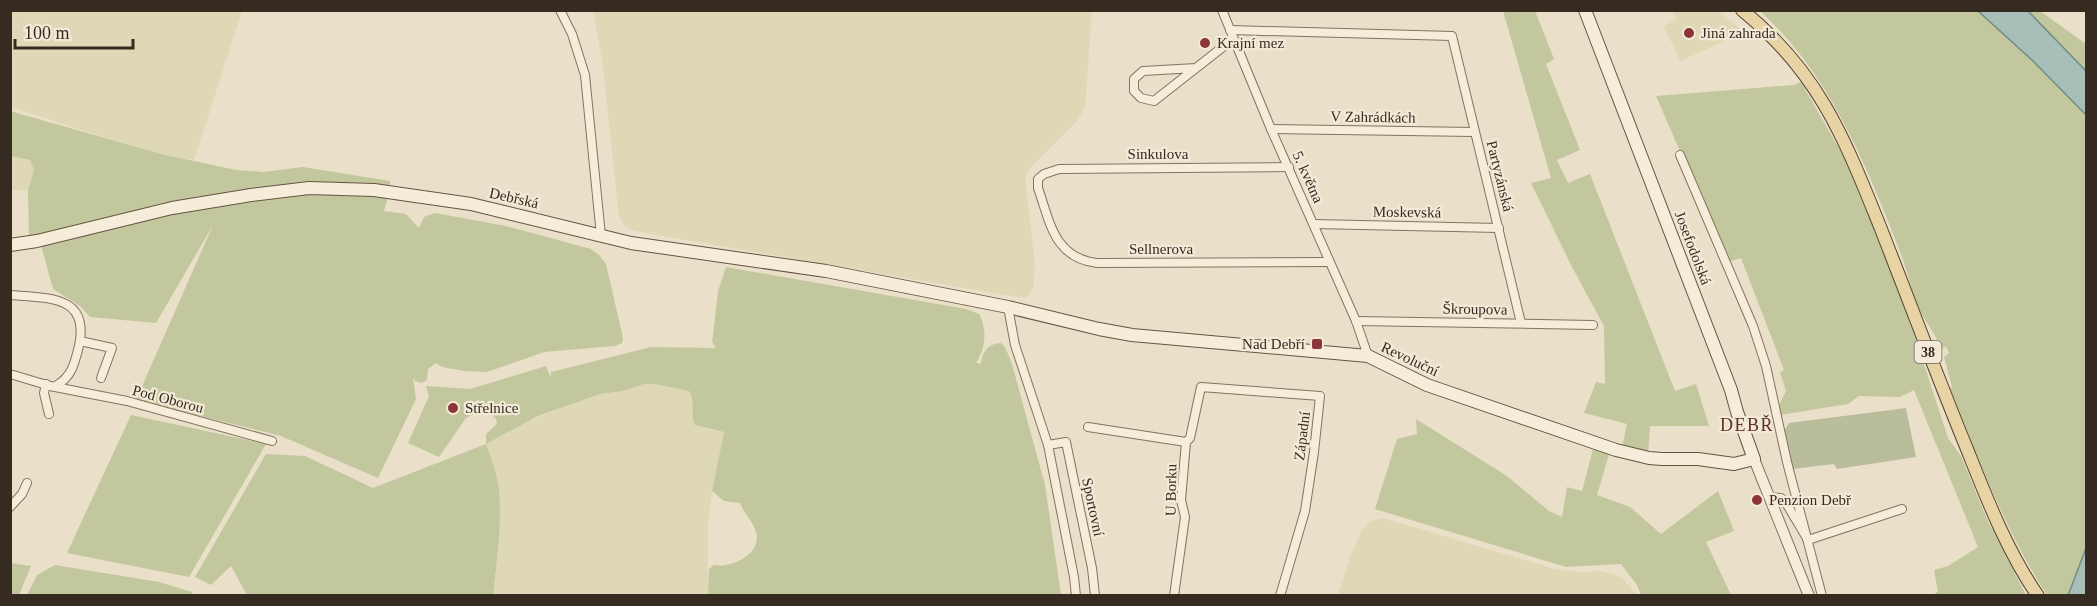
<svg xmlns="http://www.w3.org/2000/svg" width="2097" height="606" viewBox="0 0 2097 606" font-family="Georgia,serif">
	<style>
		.farmland { fill: #ded8b6 }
		.green { fill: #c2c79d }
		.cemetery { fill: #b9bd9b }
		.water { fill: #a8beb8; stroke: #708c85; stroke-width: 1.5 }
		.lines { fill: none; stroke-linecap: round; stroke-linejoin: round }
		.minor-casing { stroke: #84725f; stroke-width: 10 }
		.tertiary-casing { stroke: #84725f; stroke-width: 12 }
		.secondary-casing { stroke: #665442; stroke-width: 14 }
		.primary-casing { stroke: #524132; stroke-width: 14 }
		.minor { stroke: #f5edda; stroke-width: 8 }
		.tertiary { stroke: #f5edda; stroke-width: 10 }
		.secondary { stroke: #f5edda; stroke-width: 12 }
		.primary { stroke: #e8d3a4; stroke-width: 12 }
		.poi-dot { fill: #8c3537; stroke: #f2ead7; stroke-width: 2 }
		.labels { text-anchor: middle; stroke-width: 4.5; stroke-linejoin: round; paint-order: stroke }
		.shield { fill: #f2ead7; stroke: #6e6458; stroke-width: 1.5 }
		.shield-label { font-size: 14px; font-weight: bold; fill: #362b21 }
		.poi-label { font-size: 15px; fill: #362b21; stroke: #f2ead7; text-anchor: start }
		.street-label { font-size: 15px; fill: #362b21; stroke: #f2ead7 }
		.quarter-label { font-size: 18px; letter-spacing: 1.5px; fill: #5e3025; stroke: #f2ead7 }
	</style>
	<rect width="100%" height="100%" fill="#eadfc8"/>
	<g class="farmland">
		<polygon points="11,11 242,11 194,160 161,154 125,144 11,107"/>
		<polygon points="593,11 1092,11 1085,107 1077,121 1031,167 1025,177 1035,264 1033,288 1027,297 1016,297 646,233 632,230 624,225 619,216 617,200 603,65"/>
		<polygon points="1673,11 1717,11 1745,32 1680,61 1664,26 1677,19"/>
		<polygon points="10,156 30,160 34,170 28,191 11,189"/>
		<polygon points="644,384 655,384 689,391 707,429 724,432 712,491 708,525 708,595 493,595 498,553 500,511 498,487 486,444 526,422 586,398 607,392 623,391"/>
		<polygon points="1383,518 1555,569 1579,572 1602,571 1616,575 1624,580 1637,595 1338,595 1352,552 1362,530 1371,521"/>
	</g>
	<g class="green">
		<polygon points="1503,11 1535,11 1554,59 1546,64 1580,150 1557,160 1568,183 1590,174 1675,391 1696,384 1709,426 1650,426 1648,454 1622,447 1627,424 1584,413 1596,382 1605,384 1604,326 1572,267 1531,183 1551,178"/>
		<path d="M1760,11H1978L2033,61L2086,115V548L2068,595H2047C2005,531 1979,459 1950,388L1952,387L1944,357L1949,353L1946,347L1941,348C1935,333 1924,320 1917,305C1911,289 1908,273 1902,257C1868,169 1831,75 1760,11Z"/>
		<polygon points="2028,11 2040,11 2086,44 2086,71"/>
		<polygon points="1801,82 1845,159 1888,264 1920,352 1948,438 1961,456 1987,519 2026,595 1936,595 1935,593 1938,592 1934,570 1948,566 1978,547 1914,390 1900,397 1859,396 1848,404 1780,415 1779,405 1786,391 1780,372 1784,370 1741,258 1728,262 1656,96 1794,85"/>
		<polygon points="10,111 161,154 236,170 263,172 303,167 390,181 390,190 309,187 29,240 28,191 34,170 30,160 11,156"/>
		<polygon points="277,193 389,193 384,211 406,214 419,228 424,217 435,213 506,226 591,249 599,255 606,264 623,338 622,343 615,346 544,352 487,372 464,371 442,367 436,363 428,369 427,380 422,383 415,381 413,378 416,399 378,478 281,436 136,400 213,225 156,323 90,317 80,306 53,289 41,245 174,210"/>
		<path d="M726,267L966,309L979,314C988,330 985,349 976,363L981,364C983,351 987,344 1001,343L1005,347L1012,364L1045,485L1061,595H708L709,569L714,565C732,568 762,554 756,532C753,521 744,514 740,503L724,501L712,491L724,432L695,425C690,414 696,401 689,391L655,384H644L623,391L600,394L538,416L486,444C491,459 497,473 499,489C502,525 497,560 493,595H247L231,566L211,585L195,577L266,454L305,456L373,488L486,444V434L497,424L496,419L492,415V405L466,418L439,457L408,443L429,396L426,386L470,389L546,366L551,378V372L651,347L716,348L712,342L713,336L718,291Z"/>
		<polygon points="131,415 266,444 189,577 67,553"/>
		<polygon points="1416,419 1507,476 1549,511 1562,517 1567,487 1582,491 1594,446 1610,451 1597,495 1630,507 1661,534 1718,491 1734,531 1706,542 1731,595 1641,595 1637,585 1621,564 1566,567 1375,509 1397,439 1417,434"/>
		<polygon points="11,563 31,566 19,595 11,595"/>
		<polygon points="55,565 159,582 192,592 192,595 27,595 37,575"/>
	</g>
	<polygon class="cemetery" points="1906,408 1916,457 1837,469 1834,464 1793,469 1784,431 1789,423"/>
	<g class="water">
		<polygon points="1978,11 2028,11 2086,71 2086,115 2033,61"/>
		<polygon points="2086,548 2086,595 2068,595 2069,593"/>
	</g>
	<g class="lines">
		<g class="minor-casing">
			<g id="minor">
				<polyline points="560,10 572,34 585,75 601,236"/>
				<polyline points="1222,10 1271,129 1356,321 1368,356"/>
				<polyline points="1230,30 1452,36 1521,323"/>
				<polyline points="1196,68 1143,71 1134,79 1134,91 1141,98 1154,101 1233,39"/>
				<polyline points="1271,129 1474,132"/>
				<polyline points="1680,155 1753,326 1766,366 1787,462 1822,596"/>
				<path d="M1289,167L1059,169L1044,174L1038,179V188C1050,222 1054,258 1097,263L1329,262"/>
				<polyline points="1314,224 1499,228"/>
				<path d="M10,295C51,298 92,296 78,350C74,365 71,377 57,385"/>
				<polyline points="1008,307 1015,345 1048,445 1074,577 1076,596"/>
				<polyline points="1356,321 1593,325"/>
				<polyline points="80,341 112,348 101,378"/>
				<polyline points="10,374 50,386 127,401 272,441"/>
				<polyline points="46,384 44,393 49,414"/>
				<polyline points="1088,427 1186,442"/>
				<polyline points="1048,445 1066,442 1092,568 1095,596"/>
				<polyline points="1769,497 1781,498 1786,503 1808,540 1902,509"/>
				<polyline points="10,507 22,494 27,483"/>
				<polyline points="1174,596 1185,517 1181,500 1186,442 1190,438 1201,387 1320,396 1314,452 1305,511 1280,596"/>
			</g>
		</g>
		<g class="tertiary-casing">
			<polyline id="tertiary" points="1754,459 1809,596"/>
		</g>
		<g class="secondary-casing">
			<polyline id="secondary" points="10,245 37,241 172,208 251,195 309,188 374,190 471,204 631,243 826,271 1008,307 1099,329 1132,335 1368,356 1427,385 1616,450 1649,458 1662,459 1698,459 1734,464 1754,459 1737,412 1731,390 1585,10"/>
		</g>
		<g class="primary-casing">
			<path id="primary" d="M1742,10C1820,73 1845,140 1881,229C1910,303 1937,376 1967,449C1987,499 2007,551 2038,596"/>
		</g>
		<use href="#minor" class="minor"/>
		<use href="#tertiary" class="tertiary"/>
		<use href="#secondary" class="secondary"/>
		<use href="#primary" class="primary"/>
	</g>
	<g class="poi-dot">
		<circle cx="1689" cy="33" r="6"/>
		<circle cx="1205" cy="43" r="6"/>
		<rect x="1311" y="338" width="12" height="12" rx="3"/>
		<circle cx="453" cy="408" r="6"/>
		<circle cx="1757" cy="500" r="6"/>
	</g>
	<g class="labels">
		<rect class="shield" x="1914.5" y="341" width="27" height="22" rx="4.5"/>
		<g class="shield-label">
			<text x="1928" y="357">38</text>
		</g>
		<g class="poi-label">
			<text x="1701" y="38">Jiná zahrada</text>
			<text x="1217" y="48">Krajní mez</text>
			<text x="1305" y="349" text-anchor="end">Nad Debří</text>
			<text x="465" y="413">Střelnice</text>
			<text x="1769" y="505">Penzion Debř</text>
		</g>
		<g class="street-label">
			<text transform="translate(1373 117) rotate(1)" y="5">V Zahrádkách</text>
			<text x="1158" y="159">Sinkulova</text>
			<text transform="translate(1500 176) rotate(76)" y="5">Partyzánská</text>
			<text transform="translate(1308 177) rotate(66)" y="5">5. května</text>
			<text transform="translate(514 198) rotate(13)" y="5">Debřská</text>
			<text transform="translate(1407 212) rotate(1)" y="5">Moskevská</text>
			<text transform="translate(1693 248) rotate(69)" y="5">Josefodolská</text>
			<text x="1161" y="254">Sellnerova</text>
			<text transform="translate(1475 309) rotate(1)" y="5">Škroupova</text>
			<text transform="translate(1410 359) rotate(25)" y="5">Revoluční</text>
			<text transform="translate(168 399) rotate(15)" y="5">Pod Oborou</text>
			<text transform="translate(1302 436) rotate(-83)" y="5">Západní</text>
			<text transform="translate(1171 490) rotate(-89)" y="5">U Borku</text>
			<text transform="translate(1093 507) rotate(78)" y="5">Sportovní</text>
		</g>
		<g class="quarter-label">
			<text x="1747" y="431">DEBŘ</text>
		</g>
	</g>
	<rect width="2097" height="606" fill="none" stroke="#362b21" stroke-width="24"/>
	<path d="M15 39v9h118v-9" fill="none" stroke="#362b21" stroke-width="3"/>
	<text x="24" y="39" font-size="18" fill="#362b21" stroke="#f2ead7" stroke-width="4.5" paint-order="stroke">100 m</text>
</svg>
